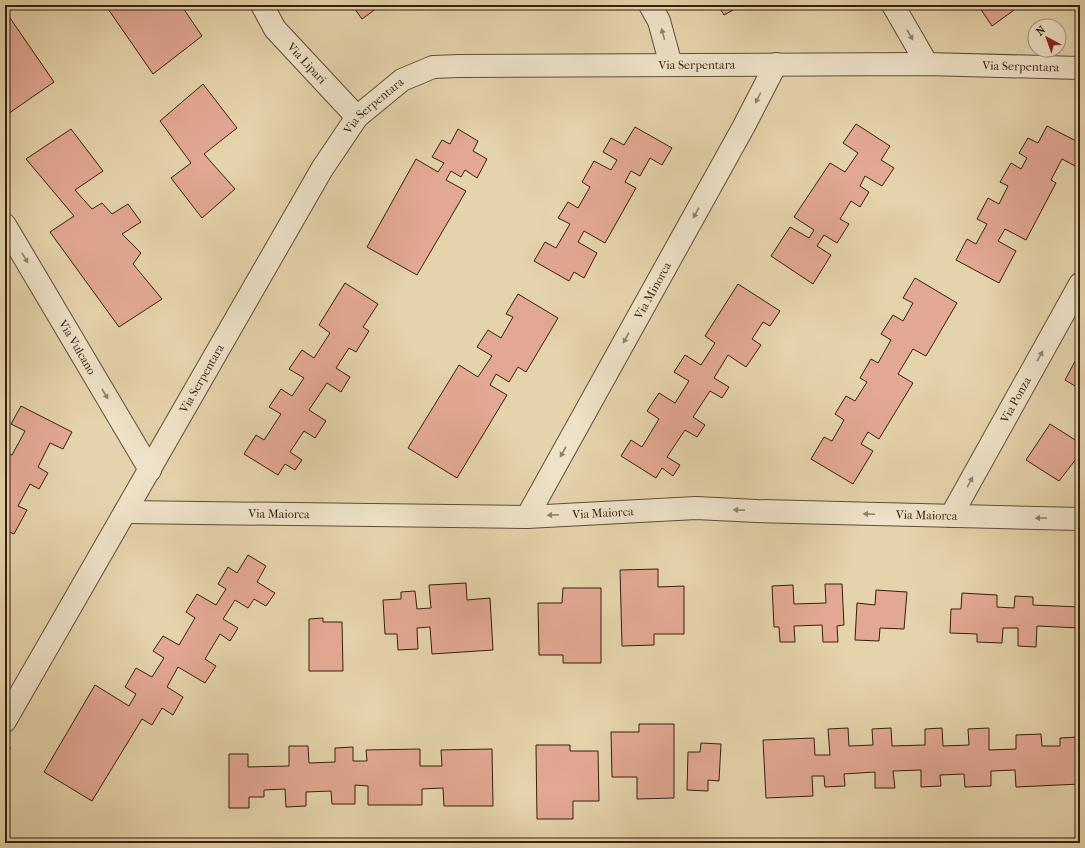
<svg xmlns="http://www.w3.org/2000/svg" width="1085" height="848" viewBox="0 0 1085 848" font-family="'IM FELL French Canon',serif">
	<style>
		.building { fill: #e3a893; stroke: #371f11 }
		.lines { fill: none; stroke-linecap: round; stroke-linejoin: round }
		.minor-casing { stroke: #624c38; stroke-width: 24 }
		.tertiary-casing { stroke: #624c38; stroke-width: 24 }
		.path { stroke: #371f11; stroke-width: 2.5; stroke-dasharray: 1 2; stroke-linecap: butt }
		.minor { stroke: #eee2c8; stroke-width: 22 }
		.tertiary { stroke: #eee2c8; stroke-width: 22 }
		.oneway { fill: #92806c }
		.labels { text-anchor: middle; stroke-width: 3; stroke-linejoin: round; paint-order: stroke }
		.street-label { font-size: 12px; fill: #371f11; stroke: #eee2c8 }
	</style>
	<rect width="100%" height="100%" fill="#e5d3ab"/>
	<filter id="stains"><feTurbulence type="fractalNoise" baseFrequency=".005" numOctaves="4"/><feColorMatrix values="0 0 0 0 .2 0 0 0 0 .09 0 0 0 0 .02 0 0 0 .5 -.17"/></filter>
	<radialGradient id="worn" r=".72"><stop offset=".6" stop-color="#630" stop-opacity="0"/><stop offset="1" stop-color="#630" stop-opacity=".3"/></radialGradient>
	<g class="building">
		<polygon points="107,5 181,5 202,36 153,74 106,6"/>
		<polygon points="352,5 381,5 362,19"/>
		<polygon points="718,5 742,5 724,15"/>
		<polygon points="978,5 1021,5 992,26"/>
		<polygon points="8,15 54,82 5,116 5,17"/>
		<polygon points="203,84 237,128 204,154 235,189 202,218 171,178 191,163 160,121"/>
		<polygon points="856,124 890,146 881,160 894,168 882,186 865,176 860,186 869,192 860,207 851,201 840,219 849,224 837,243 824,235 817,246 831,255 813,284 771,256 790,227 809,238 814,230 794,217 830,163 845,172 858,153 843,143"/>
		<polygon points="1047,126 1080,143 1080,167 1079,168 1062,159 1051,180 1056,183 1026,240 1005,229 998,241 1016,251 999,283 956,260 967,239 976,244 987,224 977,219 988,198 999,204 1008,186 1000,182 1011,163 1021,169 1027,158 1019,153 1028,138 1038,143"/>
		<polygon points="635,127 672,148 662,165 650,158 640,176 631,171 625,182 636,188 605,243 584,231 578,242 597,253 584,278 574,272 569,281 534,261 545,242 556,248 570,224 558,218 568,202 578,208 590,187 582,182 594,161 611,170 617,160 603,152 611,138 624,145"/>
		<polygon points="71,129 103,171 75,190 92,209 102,203 112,214 128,204 141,222 122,234 141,253 133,264 162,299 119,327 50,232 74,216 26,159"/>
		<polygon points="458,129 478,141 473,151 487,159 477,178 465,170 461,177 451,171 446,180 466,191 417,275 367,247 416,159 438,172 444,163 432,157 442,140 450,144"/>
		<polygon points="915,278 957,303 926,356 913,349 898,374 913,383 879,439 868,432 861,444 873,451 853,484 811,459 824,437 832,441 844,420 835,414 846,396 855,401 867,382 860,378 871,359 878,363 891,340 881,334 893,315 903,321 913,303 903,298"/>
		<polygon points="345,283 378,304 363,327 369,331 356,352 349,348 336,368 350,377 341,392 327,383 309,410 326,421 315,438 304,431 290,452 302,460 295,470 285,464 278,475 244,454 256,435 264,440 281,414 269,407 281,389 292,396 304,378 289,369 302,350 314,358 330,333 319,325"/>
		<polygon points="738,284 780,311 770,326 763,322 752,339 761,345 746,367 728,355 714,378 729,387 722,398 710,391 693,417 705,425 697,437 685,430 667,457 680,465 673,476 662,468 656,478 621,456 631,440 642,447 659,419 647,411 659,393 675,403 689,381 674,372 685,355 701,365 715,343 705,336"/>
		<polygon points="518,294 558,318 526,372 518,367 509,382 496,374 490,385 507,395 457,478 408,448 459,365 478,377 492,356 477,347 488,330 501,338 513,317 506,314"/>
		<polygon points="1080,352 1080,389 1065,380"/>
		<polygon points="21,406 72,432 63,449 50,443 38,467 48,473 39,489 30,484 18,506 27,510 14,534 5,530 5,452 12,455 25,431 11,424"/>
		<polygon points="1050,424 1080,443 1080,454 1059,481 1026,460"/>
		<polygon points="248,555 266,566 257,582 275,593 266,606 254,599 248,608 235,600 223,619 238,628 230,641 220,634 205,659 216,666 205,683 178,667 167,687 183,697 173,715 162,708 152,725 142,719 92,801 44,772 95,685 129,706 136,694 125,687 136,668 152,677 164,658 153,651 163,636 179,645 195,618 186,612 197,594 216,605 226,589 218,584 228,567 237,573"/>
		<polygon points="658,569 658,587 684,586 684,634 654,634 654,645 622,646 620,570"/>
		<polygon points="466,583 467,600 490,598 493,650 432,654 430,627 417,628 418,649 398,650 397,634 385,634 383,600 401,599 401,592 415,591 417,609 431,608 429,585"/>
		<polygon points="825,584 842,584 844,625 837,626 838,642 823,642 822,625 794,626 795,642 780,642 779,627 774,627 772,586 793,585 794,604 826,603"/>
		<polygon points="563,588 601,588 601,663 563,663 563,655 539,655 538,603 562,603"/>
		<polygon points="876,590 907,592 904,629 880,628 879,641 855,640 857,603 875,605"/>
		<polygon points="962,593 997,595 997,607 1014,608 1015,596 1033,597 1033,605 1080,607 1080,667 1078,667 1079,628 1037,626 1036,647 1018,646 1018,628 1003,628 1002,643 977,642 977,634 950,633 951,609 961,609"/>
		<polygon points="323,618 323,622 342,622 343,671 309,671 309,619"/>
		<polygon points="639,724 674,724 674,798 637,799 637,777 612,777 611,732 639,732"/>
		<polygon points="848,728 849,746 873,745 872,729 891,728 892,746 925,745 925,729 942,728 943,746 969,745 968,729 989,728 989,750 1016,749 1016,735 1041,734 1042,746 1060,746 1060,738 1078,737 1080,784 1016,787 1015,770 991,771 991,786 965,787 964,774 940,775 941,786 921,787 921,770 893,771 895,788 875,788 875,772 844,774 845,786 825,787 824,776 812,776 813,796 766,798 763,740 814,738 815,755 830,755 828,729"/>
		<polygon points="701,743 721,744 719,781 708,780 708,791 687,790 688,752 700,752"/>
		<polygon points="536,745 570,745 570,751 598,751 599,801 573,801 573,819 537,819"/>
		<polygon points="289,746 308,746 309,763 335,762 335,748 353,747 353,761 367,761 366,750 420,749 420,766 442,766 441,750 492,749 493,806 444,806 443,788 422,789 422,805 368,805 368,786 355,785 355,804 332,804 331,791 306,792 306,806 286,807 285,789 264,790 264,797 249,797 249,808 229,808 229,754 248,754 248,767 289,766"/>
	</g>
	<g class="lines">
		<g class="minor-casing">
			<g id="minor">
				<path id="s1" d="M262,5L275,29L357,117"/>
				<polyline points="650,5 659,21 671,65"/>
				<polyline points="893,5 927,64"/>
				<path id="s2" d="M5,225L150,470"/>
				<path id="s3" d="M125,512L527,517L696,508L757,511L1080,519"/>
				<path id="s4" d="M951,516L1080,284"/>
				<path id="s5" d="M527,517L744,126L776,64"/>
			</g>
		</g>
		<g class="tertiary-casing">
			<g id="tertiary">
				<path id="s6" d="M5,721L322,169L357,117L402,80L433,67L459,66L927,64L1080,68"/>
			</g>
		</g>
		<polyline class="path" points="5,756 11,746"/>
		<use href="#minor" class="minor"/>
		<use href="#tertiary" class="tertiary"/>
	</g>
	<defs><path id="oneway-solid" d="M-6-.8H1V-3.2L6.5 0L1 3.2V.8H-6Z"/></defs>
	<g class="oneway">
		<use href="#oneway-solid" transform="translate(663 34) rotate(-105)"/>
		<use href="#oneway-solid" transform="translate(910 35) rotate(60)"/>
		<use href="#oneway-solid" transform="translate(758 98) rotate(117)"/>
		<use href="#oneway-solid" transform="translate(696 213) rotate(119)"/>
		<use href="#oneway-solid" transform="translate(25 258) rotate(59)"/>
		<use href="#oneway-solid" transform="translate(626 338) rotate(119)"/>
		<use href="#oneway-solid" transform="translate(1040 356) rotate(-61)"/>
		<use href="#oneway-solid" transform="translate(105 394) rotate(59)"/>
		<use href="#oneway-solid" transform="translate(563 452) rotate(119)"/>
		<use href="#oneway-solid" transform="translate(970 482) rotate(-61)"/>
		<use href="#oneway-solid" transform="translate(739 510) rotate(-177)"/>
		<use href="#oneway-solid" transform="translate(869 514) rotate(-178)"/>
		<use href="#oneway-solid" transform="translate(553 515) rotate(177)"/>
		<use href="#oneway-solid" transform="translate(1041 518) rotate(-179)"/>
	</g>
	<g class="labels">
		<g class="street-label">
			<text dy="4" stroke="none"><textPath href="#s1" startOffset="74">Via Lipari</textPath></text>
			<text dy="4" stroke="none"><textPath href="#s6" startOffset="1055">Via Serpentara</textPath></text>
			<text dy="4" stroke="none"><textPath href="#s6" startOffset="1379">Via Serpentara</textPath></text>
			<text dy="4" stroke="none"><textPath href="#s6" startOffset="719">Via Serpentara</textPath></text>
			<text dy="4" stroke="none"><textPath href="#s5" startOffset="259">Via Minorca</textPath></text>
			<text dy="4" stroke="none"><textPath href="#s2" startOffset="142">Via Vulcano</textPath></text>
			<text dy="4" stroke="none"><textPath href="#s6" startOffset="395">Via Serpentara</textPath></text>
			<text dy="4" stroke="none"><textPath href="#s4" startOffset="133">Via Ponza</textPath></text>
			<text dy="4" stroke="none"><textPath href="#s3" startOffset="154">Via Maiorca</textPath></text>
			<text dy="4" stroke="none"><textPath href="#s3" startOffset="478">Via Maiorca</textPath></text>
			<text dy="4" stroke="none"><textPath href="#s3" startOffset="802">Via Maiorca</textPath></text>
		</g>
	</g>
	<rect width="1085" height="848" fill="none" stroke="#e5d3ab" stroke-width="20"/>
	<rect x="6" y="6" width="1073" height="836" fill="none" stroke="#371f11" stroke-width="2"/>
	<rect x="10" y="10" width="1065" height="828" fill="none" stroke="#371f11"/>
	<g transform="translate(1047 38) rotate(319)"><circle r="19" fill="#eee2c8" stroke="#a5947f"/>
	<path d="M0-3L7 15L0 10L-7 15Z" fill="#8f2418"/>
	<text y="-6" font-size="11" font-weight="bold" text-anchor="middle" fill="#371f11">N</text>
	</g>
	<rect width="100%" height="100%" filter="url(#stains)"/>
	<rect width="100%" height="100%" fill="url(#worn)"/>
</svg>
